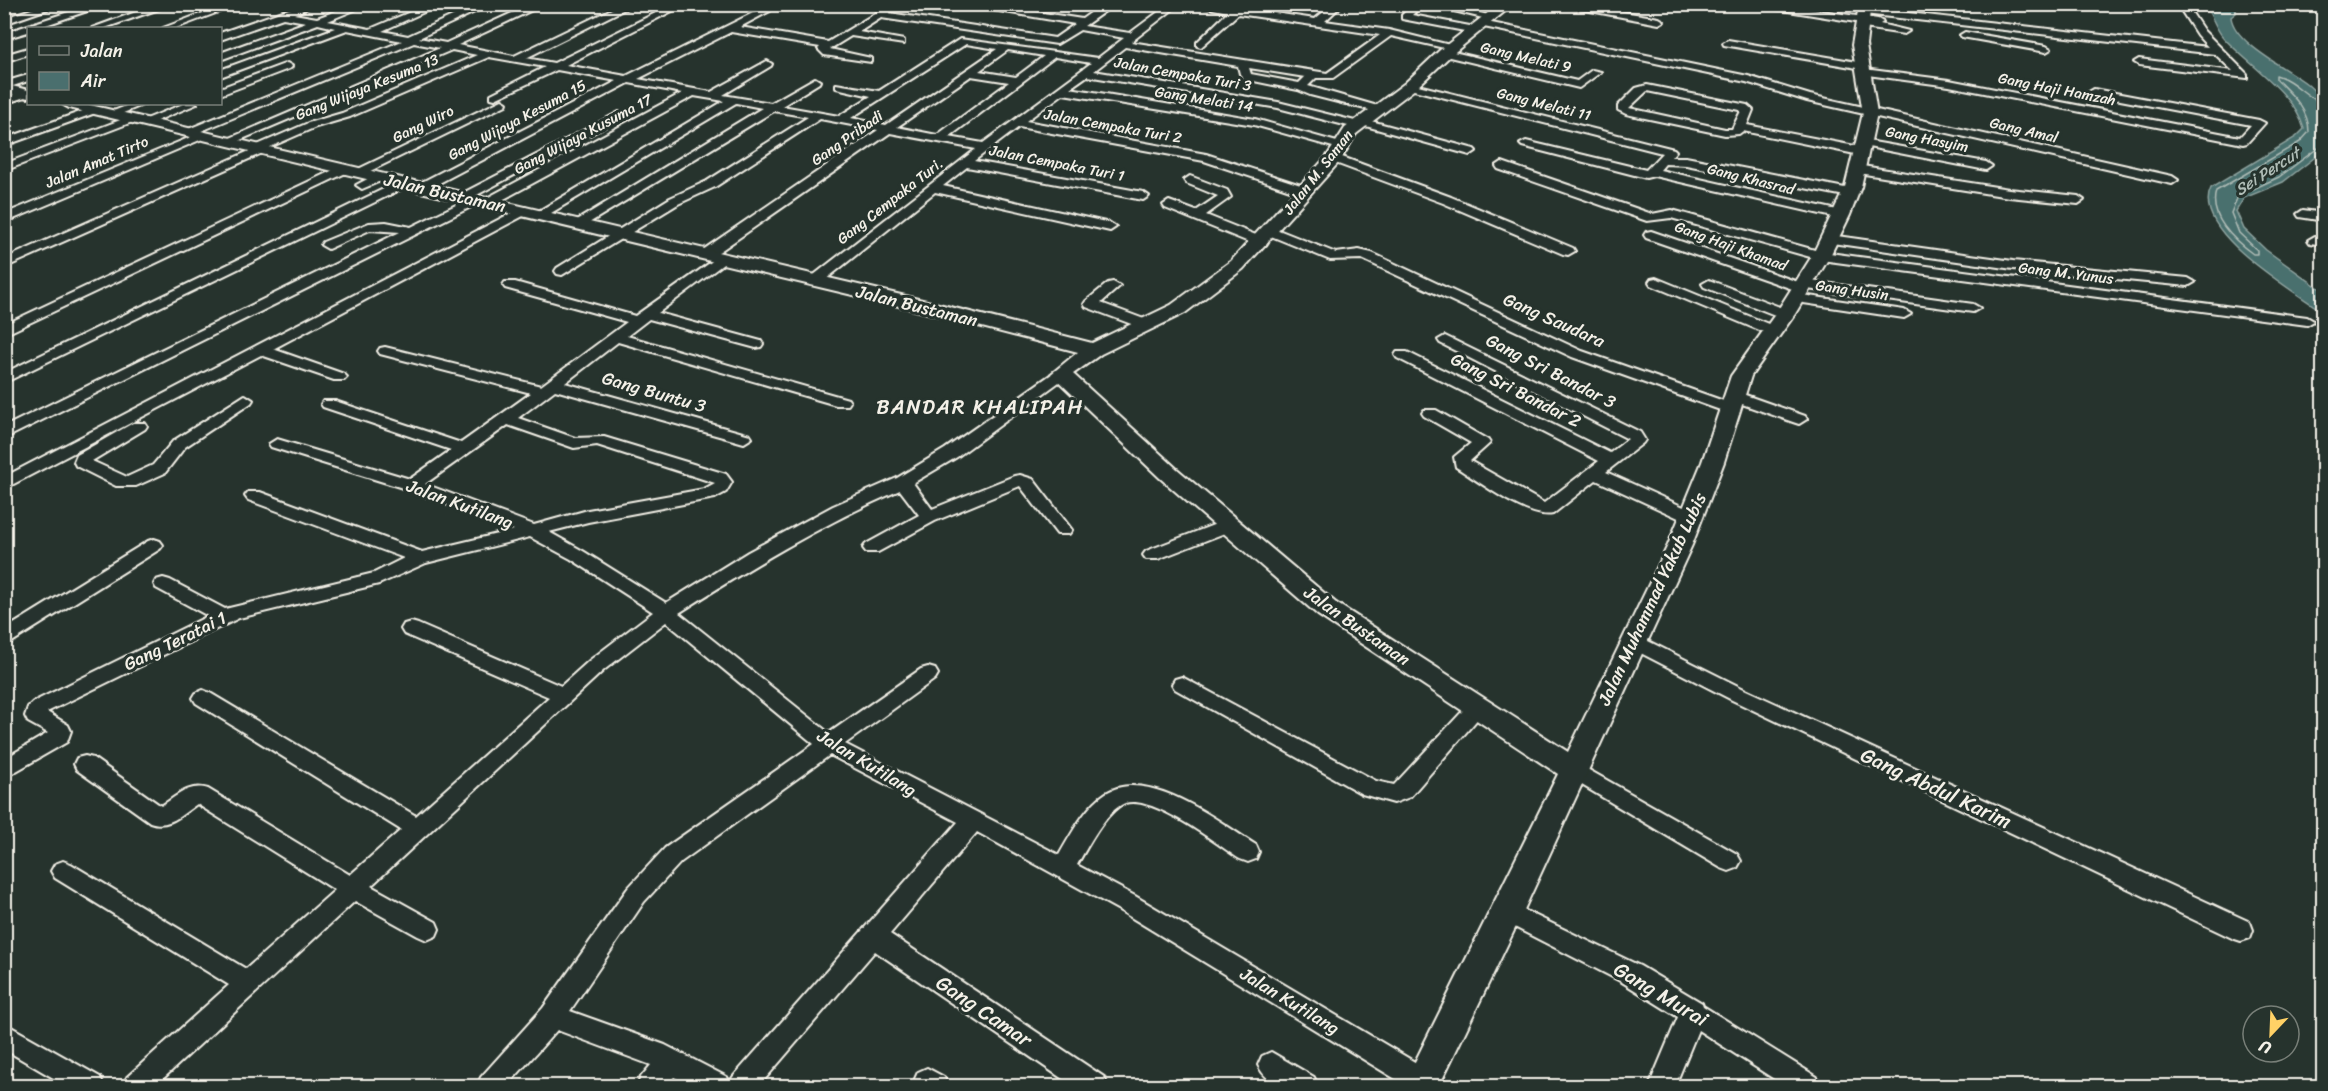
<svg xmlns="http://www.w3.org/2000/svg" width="2328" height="1091" viewBox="0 0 2328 1091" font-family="Sriracha,sans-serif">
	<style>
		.water { fill: #4a6f6e; stroke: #8ea39f; stroke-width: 1.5 }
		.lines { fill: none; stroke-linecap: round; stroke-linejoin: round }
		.shore { stroke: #b0bdb7; stroke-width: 1.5 }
		.street-casing { stroke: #f4f1e8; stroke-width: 4 }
		.secondary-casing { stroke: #f4f1e8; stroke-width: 4 }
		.street { fill: #26332d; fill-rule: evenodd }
		.secondary { fill: #26332d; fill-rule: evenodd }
		.labels { text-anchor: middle; stroke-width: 6; stroke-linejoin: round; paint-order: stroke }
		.far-street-label { font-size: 15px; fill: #f4f1e8; stroke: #26332d }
		.far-water-label { font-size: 16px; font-style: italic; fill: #b0bdb7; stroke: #26332d }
		.street-label { font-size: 18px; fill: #f4f1e8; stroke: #26332d }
		.quarter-label { font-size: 21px; letter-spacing: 1.5px; fill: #f4f1e8; stroke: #26332d }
		.near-street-label { font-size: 21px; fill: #f4f1e8; stroke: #26332d }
	</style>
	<rect width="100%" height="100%" fill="#26332d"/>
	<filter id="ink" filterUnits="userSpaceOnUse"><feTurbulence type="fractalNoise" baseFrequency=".0167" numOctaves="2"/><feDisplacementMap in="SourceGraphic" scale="12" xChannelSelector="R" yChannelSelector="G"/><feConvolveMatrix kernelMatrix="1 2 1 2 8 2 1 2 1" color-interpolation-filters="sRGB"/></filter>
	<g filter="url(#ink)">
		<path class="water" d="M2204,5H2230L2236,8V13L2231,17C2234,43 2288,69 2307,84C2313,89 2318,95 2323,100V151L2283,182L2244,198L2236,211L2244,229L2266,250L2323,291V312C2293,290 2190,231 2211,188L2296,137L2304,129C2294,92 2248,65 2223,37C2215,28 2212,14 2204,5Z"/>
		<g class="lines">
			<path class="shore" d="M2324,104C2306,98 2295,80 2276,75V79C2291,94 2309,109 2309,132L2300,142L2216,191C2208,217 2234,240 2253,254H2257V250L2239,233L2231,213L2238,196L2279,177L2318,148L2324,147"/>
			<g class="street-casing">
				<g id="street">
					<polygon points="47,4 62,4 4,24 4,18"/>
					<polygon points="93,4 108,4 37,28 28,28 28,32 4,39 4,33"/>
					<polygon points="158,4 173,4 105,28 92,28"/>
					<polygon points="226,4 240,4 176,28 163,28"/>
					<path d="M303,4H317L294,14L317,18L355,4H369L328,21L370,29L429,4H442L382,31L408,36L479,4H492L419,38L446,43L532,4H545L458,45L514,56L622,4H635L526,58L554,63L674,4H686L566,65L626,76L759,10L737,4L763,5L770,11L740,27L828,42L891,4H902L889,13L1055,38L1075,24L958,4H985L1082,19L1100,6L1099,4H1108V9L1084,26L1130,33L1169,4H1180L1131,42L1327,73L1380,35L1238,14L1201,47L1197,46V42L1228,12L1188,4H1215L1315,19L1333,4H1343L1325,21L1389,30L1458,47L1453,50L1391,36L1333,78H1316L1308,86L1381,107V111L1377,112L1310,95L1298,90L1244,79L1240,74L1238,66L1125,47L1094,71L1278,102L1355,121L1360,118L1474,149L1476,151L1470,155L1362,125L1356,128L1278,108L1087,76L1070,88L1255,119L1344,144L1346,146L1340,149L1254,125L1063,94L1026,121L1206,154L1310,188L1312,191L1310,194H1302L1204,161L1019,127L974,161L1143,192L1149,196L1143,200L967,167L943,186L1110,223L1116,227L1110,231L935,192L820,284H810L808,281L810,278L976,149L890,133L710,258H700L698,255L700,252L878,130L820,119L715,187L678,204L562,275L557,274L555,271L557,268L670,198L707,181L808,117L774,111L579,229L574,228L573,225L574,222L762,108L736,103L541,219L537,218L535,215L537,212L724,101L694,96L491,206H483L481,203L483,200L682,93L629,83L426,190H418V184L617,81L557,70L495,99L491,98V94L545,67L489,57L350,117L316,127L268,148L267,151L4,268V259L254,149L255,146L308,123L342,113L477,55L452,50L233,143L229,144L223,141L440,48L414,43L194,134H186V130L402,41L347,30L220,77V70L335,28L318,24L220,60V53L306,22L283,18L220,40V33ZM881,18L1057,44L1080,30L1124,38L1098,58L960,39L879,91L836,84V88L871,96L839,116L782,106L819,83L820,81L815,78L771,103L723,95L771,66L772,64L767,61L711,92L638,79L731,32L820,47L818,49L824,55L871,62V58L830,49L851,36L904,44V40L859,32ZM966,44L997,49L886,125L851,118ZM1008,50L1044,56L1016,77L979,71ZM1055,57L1091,63L983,143L949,137ZM1249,68L1305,77L1299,83L1251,74ZM971,76L1009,82L937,135L897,127Z"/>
					<polygon points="1413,4 1423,4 1412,15 1475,27 1480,30 1475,33 1402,19 1402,15"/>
					<polygon points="1425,4 1445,4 1496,17 1491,20"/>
					<polygon points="1553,4 1577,4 1659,18 1664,21 1659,24"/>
					<polygon points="1744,4 1772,4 1878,19 1883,22 1880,24 1909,31 1904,34 1864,28 1859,25 1862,23"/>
					<polygon points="2177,4 2186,4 2204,31 2247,74 2247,78 2139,65 2134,62 2139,59 2233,71 2215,54 1864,14 1859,11 1864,8 2208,47 2197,35"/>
					<polygon points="1482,21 1748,76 1810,95 2172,176 2178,180 2172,184 1807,101 1746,82 1479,26 1479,22"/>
					<polygon points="1965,32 2046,46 2051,49 2046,52 1962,37 1960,35"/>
					<polygon points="1728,40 1863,63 1868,66 1863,69 1724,45 1723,43"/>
					<polygon points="28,48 28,54 4,62 4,55"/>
					<polygon points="1445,50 1577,81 1592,70 1601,72 1579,88 1441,55 1440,53"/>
					<polygon points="287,63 292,66 291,68 220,95 220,88"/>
					<polygon points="1864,69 1949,80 2240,137 2251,125 2094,95 2089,92 2094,89 2259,120 2265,123 2247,143 2243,144 1949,86 1860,74 1860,70"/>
					<polygon points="28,75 28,81 4,89 4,82"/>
					<polygon points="1410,83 1674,149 1676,151 1671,157 1686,157 1850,189 1856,193 1850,197 1686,165 1665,164 1660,170 1846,212 1848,215 1846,218 1842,219 1654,176 1646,178 1522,146 1520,144 1526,141 1646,170 1662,153 1406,88 1406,84"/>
					<path d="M1647,85L1747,105L1753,110L1747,125L1860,147L1866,151L1860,155L1743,131L1739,134L1725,135L1626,114L1618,110V106L1636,88ZM1647,91L1739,110L1741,111L1732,129H1725L1629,108Z"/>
					<polygon points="25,91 28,92 28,96 4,104 4,97"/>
					<polygon points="502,100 507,103 506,105 362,175 354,175 352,172"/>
					<polygon points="131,104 145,104 116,116 108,116 106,114"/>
					<polygon points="183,104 197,104 149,124 141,124 139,122"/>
					<polygon points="94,107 100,110 98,112 4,146 4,139"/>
					<polygon points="619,112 625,115 623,117 475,196 481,200 479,203 4,439 4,427 400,232 370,230 328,249 321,245 323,242 369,223 386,222 411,227 464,201 459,197 461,194"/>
					<polygon points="131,116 137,119 135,121 4,171 4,164"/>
					<polygon points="203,132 207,133 207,137 4,223 4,214"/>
					<polygon points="1862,140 1986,162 1992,166 1986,170 1858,145 1858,141"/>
					<polygon points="1334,154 1451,197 1573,248 1575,251 1568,255 1563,254 1443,203 1330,161 1330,155"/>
					<polygon points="1502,162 1652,214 1672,210 1822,252 2307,317 2314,321 2307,325 1821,260 1671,218 1647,221 1498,169 1496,166"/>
					<polygon points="344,165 350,169 348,172 4,335 4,325"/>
					<polygon points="1856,165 2009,189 2078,196 2084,200 2078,204 2009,197 1852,172 1850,169"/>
					<polygon points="379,173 385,177 383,180 362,189 356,185"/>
					<polygon points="1190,176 1227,190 1231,197 1206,215 1266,239 1268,242 1266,245 1256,245 1165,208 1163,205 1169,201 1196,211 1218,196 1186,183 1184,180"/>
					<polygon points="404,179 408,180 408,186 4,383 4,373"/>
					<polygon points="2323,189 2324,197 2319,196 2317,193 2319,190"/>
					<polygon points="523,207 527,208 529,211 527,214 273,349 344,374 347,377 344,380 334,380 261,355 4,489 4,477"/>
					<polygon points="2303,210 2324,213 2324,221 2299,217 2297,214"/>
					<polygon points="1271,227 1336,253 1359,250 1372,253 1582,351 1735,405 1737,408 1735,411 1723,411 1572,357 1362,259 1330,260 1266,234 1265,231 1266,228"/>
					<polygon points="1651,231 1798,282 1804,280 1973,304 1980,308 1973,312 1807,289 1801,292 1646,238 1644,235 1646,232"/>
					<polygon points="1830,235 2013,261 2188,278 2195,282 2188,286 2013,269 1825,242 1823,239 1825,236"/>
					<polygon points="2315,236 2324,237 2324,245 2310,243 2308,240"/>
					<path d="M721,255L728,259L726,262L658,313L761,341L763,344L761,347L756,348L649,319L627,336L848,399L850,402L848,405H836L618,342L565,383L750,435L752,438L744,443L555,390L518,418L575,438L604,437L726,474L732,482L726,492L715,498L588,522L549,532L583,551L666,603L748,552L833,506L897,478L945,449L1056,371H1066L1069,374L1066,377L957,457L913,483L932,509L1014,476L1020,475L1033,479L1069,526L1072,530L1069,534H1057L1020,486L935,521L878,552H866L863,548L866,544L919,515L900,490C822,524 751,567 679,613L829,733L921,669L928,667L935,669L938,674L935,679L845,744L1059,855C1072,833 1085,807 1106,793C1148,766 1221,823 1256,845L1259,852L1256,859L1248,862L1240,859C1217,844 1153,794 1125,803C1106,810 1087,848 1077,865L1135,896L1440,1077L1444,1086H1407L1119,910L977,832L890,934L1104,1077L1108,1086H1073L875,951L759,1086H692L674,1077L666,1086H637L641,1077L651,1065L557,1030L507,1086H477L481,1077L543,1008L628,888L665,848L814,744L666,622L604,670L371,886L436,922L439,929L436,936L427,940L418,936L355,901L155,1086H123L127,1077L229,985L55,878L51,871L55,864L63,861L71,864L246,969L335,890L197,804C182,814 169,829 150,822L77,770L74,764L77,758L85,756L93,758L161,806C176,797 189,783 208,789L350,875L401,830L196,703L193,698L196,693L203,690L210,693L416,816L549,697L404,634L401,629L404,624L411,622L418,624L561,686L590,660L653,612L571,559L530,537L426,563L379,584L239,618L47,712L68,725L71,731L67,742L4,778V759L48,733L28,722L25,716L28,707L33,702L208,616L156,588L154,584L156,580L163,578L170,580L225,609L374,573L404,558L248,500L245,496L248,492H260L422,552L514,530L406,489L271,447L269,444L277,439L410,479L451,450L323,407L321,404L323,401H335L461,443L531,393L380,354L378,351L380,348L385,347L541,386L627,322L505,288L503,285L505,282H515L635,316ZM508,425L574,448L597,445L715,483L704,489L588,510L534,525L425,484ZM830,755L958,822L733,1077L730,1083L727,1077L665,1045L570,1011L644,902L681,862Z"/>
					<polygon points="1656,278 1778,328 1780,331 1773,335 1768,334 1651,285 1649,282 1651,279"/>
					<polygon points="1709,280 1790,311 1792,314 1790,317 1780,317 1704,287 1702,284"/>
					<polygon points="1113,282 1120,286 1101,303 1152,322 1154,325 1152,328 1142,328 1086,307 1084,304 1086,301 1108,283"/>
					<polygon points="1795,294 1904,310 1911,314 1904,318 1790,301 1788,298 1790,295"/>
					<path d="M1445,336L1640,432L1645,440L1643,443L1606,472L1697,513L1700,517L1697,521H1685L1596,480L1553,514C1529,520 1477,480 1456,467L1454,457L1471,443L1424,416L1422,413L1424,410H1436L1488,440L1490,443L1470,461L1544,503L1599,461L1397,358L1395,355L1397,352H1407L1610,453L1628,439L1440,343L1438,340Z"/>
					<polygon points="1734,391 1805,416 1807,419 1799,424 1793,422 1728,399 1726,396 1728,393"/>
					<polygon points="245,395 253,400 251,403 185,447 165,473 136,486 116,486 76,466 74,462 77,455 133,423 145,423 147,426 145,429 92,461 127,477 153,465 173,441"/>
					<polygon points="1229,519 1235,521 1238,525 1235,529 1158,559 1146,559 1143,555 1146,551"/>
					<polygon points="154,539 160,541 163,545 160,549 4,647 4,630 148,541"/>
					<polygon points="1634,634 1746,690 2250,922 2253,930 2250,938 2241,941 2232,938 1732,700 1627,646 1624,641 1627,636"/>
					<polygon points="1182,677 1376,781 1394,785 1471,702 1478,699 1485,702 1488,707 1410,797 1394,803 1362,794 1175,689 1172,684 1175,679"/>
					<polygon points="1573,761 1737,854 1741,861 1737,868 1729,871 1721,868 1565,775 1562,769 1565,763"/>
					<polygon points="1507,902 1640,966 1702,1003 1703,1006 1817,1077 1821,1086 1785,1086 1698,1030 1675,1086 1649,1086 1678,1017 1622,982 1499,919 1495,912 1499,905"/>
					<polygon points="4,1023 100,1077 104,1086 67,1086 4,1049"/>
					<path d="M1271,1052L1314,1077L1318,1086C1295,1086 1269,1090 1258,1065L1262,1056Z"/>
					<polygon points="927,1068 944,1077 948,1086 916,1086 914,1081 918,1072"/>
				</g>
			</g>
			<g class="secondary-casing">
				<g id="secondary">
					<polygon points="1499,4 1514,4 1450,56 1415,89 1356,134 1340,161 1243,269 1185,313 1101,354 1073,374 1176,468 1336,603 1568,752 1668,545 1702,462 1731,376 1776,313 1812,256 1845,187 1863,113 1852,45 1858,11 1856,4 1868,4 1870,11 1866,45 1877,113 1861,187 1850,215 1830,256 1795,314 1751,376 1724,462 1692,545 1523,912 1439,1086 1403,1086 1558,774 1318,615 1160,478 1051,374 1078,352 928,313 69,108 62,104 86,104 931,302 1092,343 1171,305 1231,261 1327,156 1345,128 1405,83 1440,50"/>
					<polygon points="4,84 28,90 28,98 4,92"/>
				</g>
			</g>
			<use href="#street" class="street"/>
			<use href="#secondary" class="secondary"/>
		</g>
	</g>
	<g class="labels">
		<g class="far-street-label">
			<text transform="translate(1526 57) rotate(13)" y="5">Gang Melati 9</text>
			<text transform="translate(1183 74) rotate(10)" y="5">Jalan Cempaka Turi 3</text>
			<text transform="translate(367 87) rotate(-22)" y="5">Gang Wijaya Kesuma 13</text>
			<text transform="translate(2057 89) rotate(11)" y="5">Gang Haji Hamzah</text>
			<text transform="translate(1204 99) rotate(9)" y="5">Gang Melati 14</text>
			<text transform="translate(1544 104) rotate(14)" y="5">Gang Melati 11</text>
			<text transform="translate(517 120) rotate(-28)" y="5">Gang Wijaya Kesuma 15</text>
			<text transform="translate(423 124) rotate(-26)" y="5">Gang Wiro</text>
			<text transform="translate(1113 126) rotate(10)" y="5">Jalan Cempaka Turi 2</text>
			<text transform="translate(2024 130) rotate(13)" y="5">Gang Amal</text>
			<text transform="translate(583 134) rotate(-28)" y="5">Gang Wijaya Kusuma 17</text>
			<text transform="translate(847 138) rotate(-35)" y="5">Gang Pribadi</text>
			<text transform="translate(1927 139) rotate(11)" y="5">Gang Hasyim</text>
			<text transform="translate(97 162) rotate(-23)" y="5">Jalan Amat Tirto</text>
			<text transform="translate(1057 163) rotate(11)" y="5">Jalan Cempaka Turi 1</text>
			<text transform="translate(1318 172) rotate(-52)" y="5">Jalan M. Saman</text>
			<text transform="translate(1751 179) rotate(14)" y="5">Gang Khasrad</text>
			<text transform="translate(890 201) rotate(-38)" y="5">Gang Cempaka Turi.</text>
			<text transform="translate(1731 246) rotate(20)" y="5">Gang Haji Khamad</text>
			<text transform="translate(2066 273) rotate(7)" y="5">Gang M. Yunus</text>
			<text transform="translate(1852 290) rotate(8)" y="5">Gang Husin</text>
		</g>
		<g class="far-water-label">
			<text transform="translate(2267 171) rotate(-33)" y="6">Sei Percut</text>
		</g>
		<g class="street-label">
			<text transform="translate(445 193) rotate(13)" y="6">Jalan Bustaman</text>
			<text transform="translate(917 306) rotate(14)" y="6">Jalan Bustaman</text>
			<text transform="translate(1554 320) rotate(24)" y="6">Gang Saudara</text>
			<text transform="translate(1551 371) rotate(27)" y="6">Gang Sri Bandar 3</text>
			<text transform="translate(1516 390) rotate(27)" y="6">Gang Sri Bandar 2</text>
			<text transform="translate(654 392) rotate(16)" y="6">Gang Buntu 3</text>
			<text transform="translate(460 504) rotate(20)" y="6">Jalan Kutilang</text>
			<text transform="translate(1652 599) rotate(-65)" y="6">Jalan Muhammad Yakub Lubis</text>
			<text transform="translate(1357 626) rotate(35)" y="6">Jalan Bustaman</text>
			<text transform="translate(175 641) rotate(-26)" y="6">Gang Teratai 1</text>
			<text transform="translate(867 763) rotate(31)" y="6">Jalan Kutilang</text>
			<text transform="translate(1290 1001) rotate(31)" y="6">Jalan Kutilang</text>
		</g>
		<g class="quarter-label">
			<text x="980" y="414">BANDAR KHALIPAH</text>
		</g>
		<g class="near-street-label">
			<text transform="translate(1936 788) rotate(25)" y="7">Gang Abdul Karim</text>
			<text transform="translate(1661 994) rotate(31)" y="7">Gang Murai</text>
			<text transform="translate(984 1011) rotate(34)" y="7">Gang Camar</text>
		</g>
	</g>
	<rect width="2328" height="1091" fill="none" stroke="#26332d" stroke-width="24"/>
	<rect x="12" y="12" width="2304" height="1067" fill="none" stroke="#f4f1e8" stroke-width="2" filter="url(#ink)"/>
	<rect x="27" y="27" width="195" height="78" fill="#26332d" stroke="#787f78" stroke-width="1.5"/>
	<rect x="39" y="46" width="30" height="9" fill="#26332d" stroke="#787f78" stroke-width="1.5"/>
	<text x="81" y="57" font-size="18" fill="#f4f1e8">Jalan</text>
	<rect x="39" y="72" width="30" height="18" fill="#4a6f6e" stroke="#787f78" stroke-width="1.5"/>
	<text x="81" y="87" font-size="18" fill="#f4f1e8">Air</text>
	<g transform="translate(2271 1034) rotate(203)"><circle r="28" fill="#26332d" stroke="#787f78" stroke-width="1.5"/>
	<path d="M0-4.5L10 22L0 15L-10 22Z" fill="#ffd166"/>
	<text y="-9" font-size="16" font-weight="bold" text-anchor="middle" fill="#f4f1e8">U</text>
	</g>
</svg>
